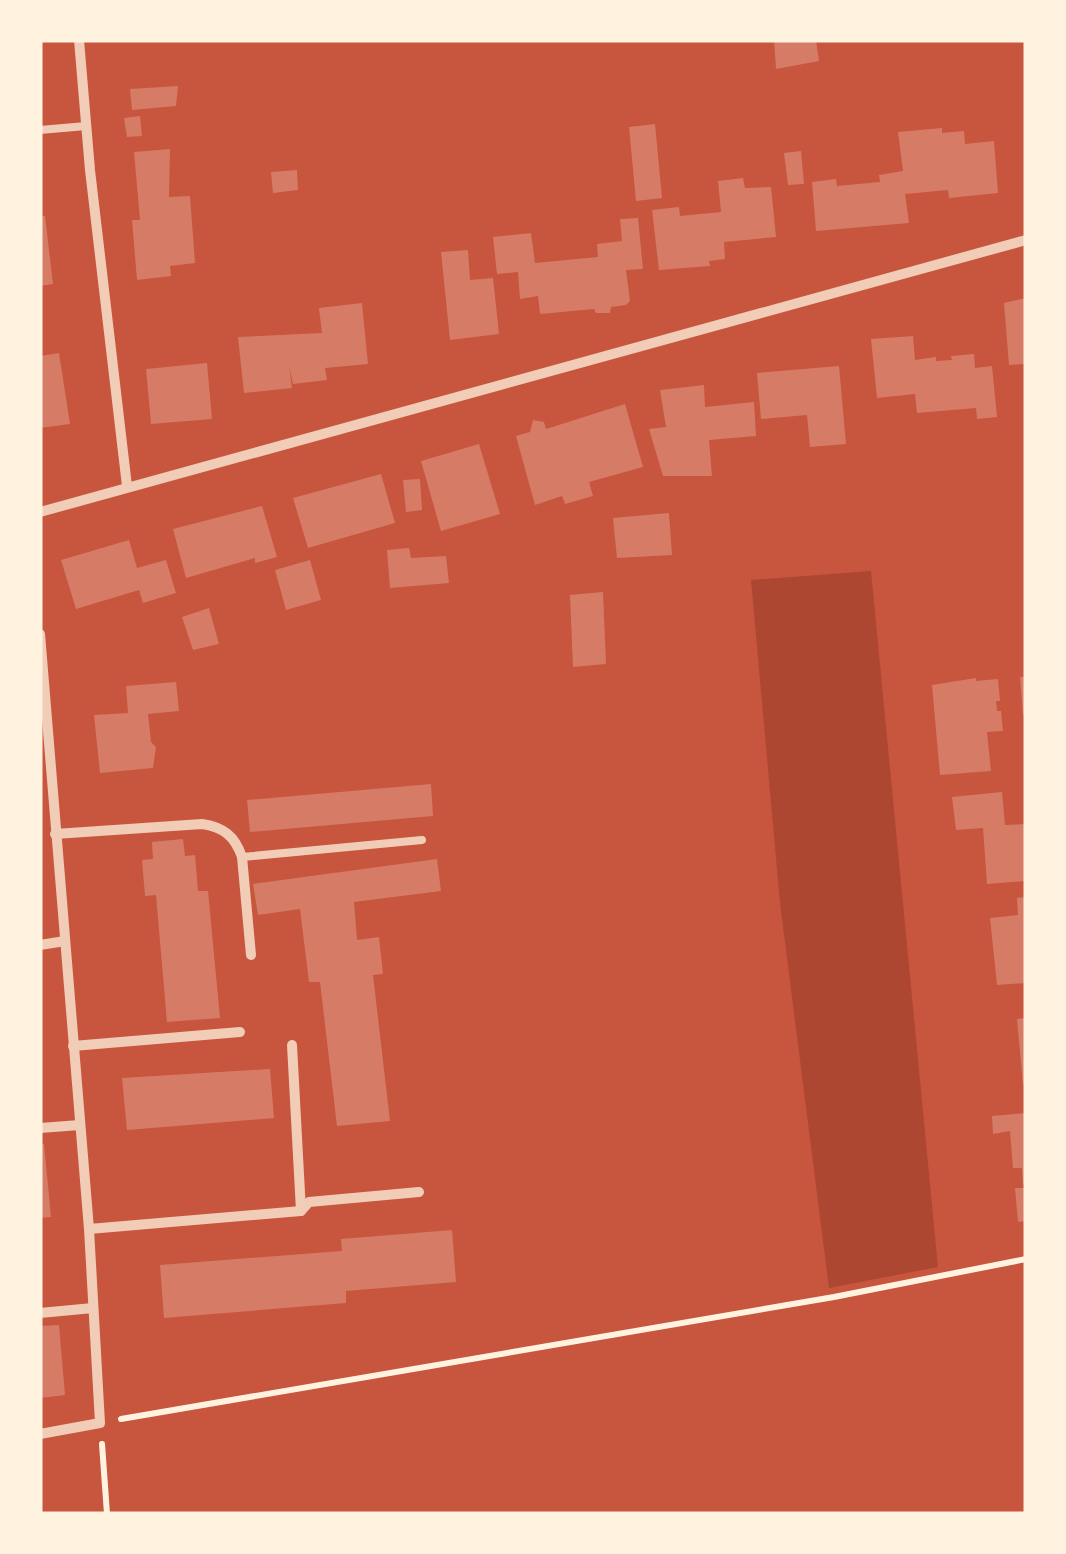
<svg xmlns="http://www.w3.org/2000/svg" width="1066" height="1554" viewBox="0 0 1066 1554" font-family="Signika,sans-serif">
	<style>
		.green { fill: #ae4732 }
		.building { fill: #d67c66 }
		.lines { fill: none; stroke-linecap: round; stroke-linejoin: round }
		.path { stroke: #fff3e0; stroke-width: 6 }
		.service { stroke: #f1ccb7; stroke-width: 8 }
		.minor { stroke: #f1ccb7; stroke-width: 10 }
	</style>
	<rect width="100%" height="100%" fill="#c8553d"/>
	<polygon class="green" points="871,571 938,1267 829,1288 780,903 751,580"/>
	<g class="building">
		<polygon points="774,40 816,40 819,61 776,69"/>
		<polygon points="178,86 176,106 132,110 130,89"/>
		<polygon points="140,116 142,136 127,137 124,118"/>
		<polygon points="655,124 662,198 636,201 629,127"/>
		<polygon points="942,128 942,133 964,131 965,144 994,141 998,193 949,198 948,190 905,194 909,223 816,231 812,182 836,179 837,186 880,182 879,175 903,171 898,132"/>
		<polygon points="170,149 169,197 190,196 195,263 170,266 171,276 137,280 132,220 140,220 134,152"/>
		<polygon points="801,151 804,184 788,185 784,153"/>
		<polygon points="297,170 298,190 273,193 271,172"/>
		<polygon points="743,178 745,188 771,187 776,237 724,242 725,259 709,261 710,266 659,270 652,210 679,207 680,216 721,212 718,181"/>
		<polygon points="40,216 45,216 53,284 40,286"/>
		<polygon points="638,218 643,269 626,270 630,301 626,305 611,307 610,313 596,313 594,309 540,314 538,296 520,299 518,272 497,274 493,237 531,233 535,263 598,257 597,244 622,241 620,219"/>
		<polygon points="468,250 470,280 493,278 499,334 450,340 441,252"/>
		<polygon points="1026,298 1026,364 1009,365 1004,303"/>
		<polygon points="362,303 368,364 325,368 327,380 293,384 289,366 292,388 244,393 238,337 322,333 319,308"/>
		<polygon points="913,336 915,360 936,357 936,361 952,360 951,356 974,354 975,368 992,366 997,417 977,419 976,408 917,413 915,394 877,398 871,339"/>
		<polygon points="59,353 70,424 40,428 40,356"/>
		<polygon points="207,363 212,419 151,424 146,369"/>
		<polygon points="839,366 846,444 810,447 807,415 761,419 757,373"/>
		<polygon points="704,385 705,407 754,402 756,436 709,440 712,476 663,476 649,429 666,427 660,390"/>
		<polygon points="625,404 643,467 589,482 593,496 565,504 562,496 535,505 516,436 530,432 533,420 544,422 546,429"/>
		<polygon points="479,444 500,514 441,531 421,461"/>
		<polygon points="381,474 395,523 308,548 293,498"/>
		<polygon points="420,479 422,510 406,512 403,480"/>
		<polygon points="262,506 277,557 255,563 255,558 186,578 173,529"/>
		<polygon points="669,513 672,555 617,558 613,518"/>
		<polygon points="129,540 137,568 166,560 176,593 143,603 139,590 76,609 61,560"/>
		<polygon points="409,548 411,558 446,556 449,583 390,588 387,550"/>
		<polygon points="310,560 321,600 286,610 275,570"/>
		<polygon points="603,592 606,664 573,667 570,595"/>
		<polygon points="209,608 219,644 193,650 182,617"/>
		<polygon points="1020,677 1026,677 1026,715 1023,715"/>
		<polygon points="976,678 976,681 998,679 1000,701 996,701 997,711 1001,711 1003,731 987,732 991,771 940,775 932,685"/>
		<polygon points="176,682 179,711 148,714 151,742 156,747 153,768 100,773 94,715 128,713 126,686"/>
		<polygon points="431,784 433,816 250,832 247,800"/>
		<polygon points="1002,792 1005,825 1026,824 1026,881 987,884 983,828 956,830 952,797"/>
		<polygon points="183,839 185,856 195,855 198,891 208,891 220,1018 167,1022 156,895 145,896 142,860 153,859 152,842"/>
		<polygon points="437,859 441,891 354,902 357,940 379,937 383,974 373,975 390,1121 337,1126 320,982 309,982 300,909 258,915 253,884"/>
		<polygon points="1026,897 1026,983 997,985 990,918 1018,915 1017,898"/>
		<polygon points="1026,1018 1026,1084 1023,1084 1017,1019"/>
		<polygon points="270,1069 274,1118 127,1130 122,1078"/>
		<polygon points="1026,1113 1026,1184 1023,1184 1022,1168 1013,1168 1010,1131 993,1134 992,1116"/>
		<polygon points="40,1144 44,1144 51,1217 40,1218"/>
		<polygon points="1015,1188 1026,1188 1026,1221 1018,1222"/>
		<polygon points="452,1230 456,1282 346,1291 346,1303 164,1318 160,1265 342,1251 341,1239"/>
		<polygon points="59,1325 65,1395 40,1398 40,1326"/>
	</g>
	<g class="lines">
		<g class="path">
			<polyline points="121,1419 834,1297 1026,1259"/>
			<polyline points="102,1444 107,1514"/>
		</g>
		<g class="service">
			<polyline points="40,130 86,126"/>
			<polyline points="242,857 422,840"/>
		</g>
		<g class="minor">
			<polyline points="79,40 90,170 127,486"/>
			<polyline points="40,512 1026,240"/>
			<polyline points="40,634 89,1229 100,1423 40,1434"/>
			<path d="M55,834L202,824C223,827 235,836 242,857L251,955"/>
			<polyline points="40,945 65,941"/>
			<polyline points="292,1045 301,1211"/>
			<polyline points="73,1046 240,1032"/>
			<polyline points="40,1128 80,1125"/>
			<polyline points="89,1229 301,1211 309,1202 419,1192"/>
			<polyline points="40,1313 93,1308"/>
		</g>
	</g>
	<rect width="1066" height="1554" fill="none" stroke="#fff3e0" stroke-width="85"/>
</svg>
